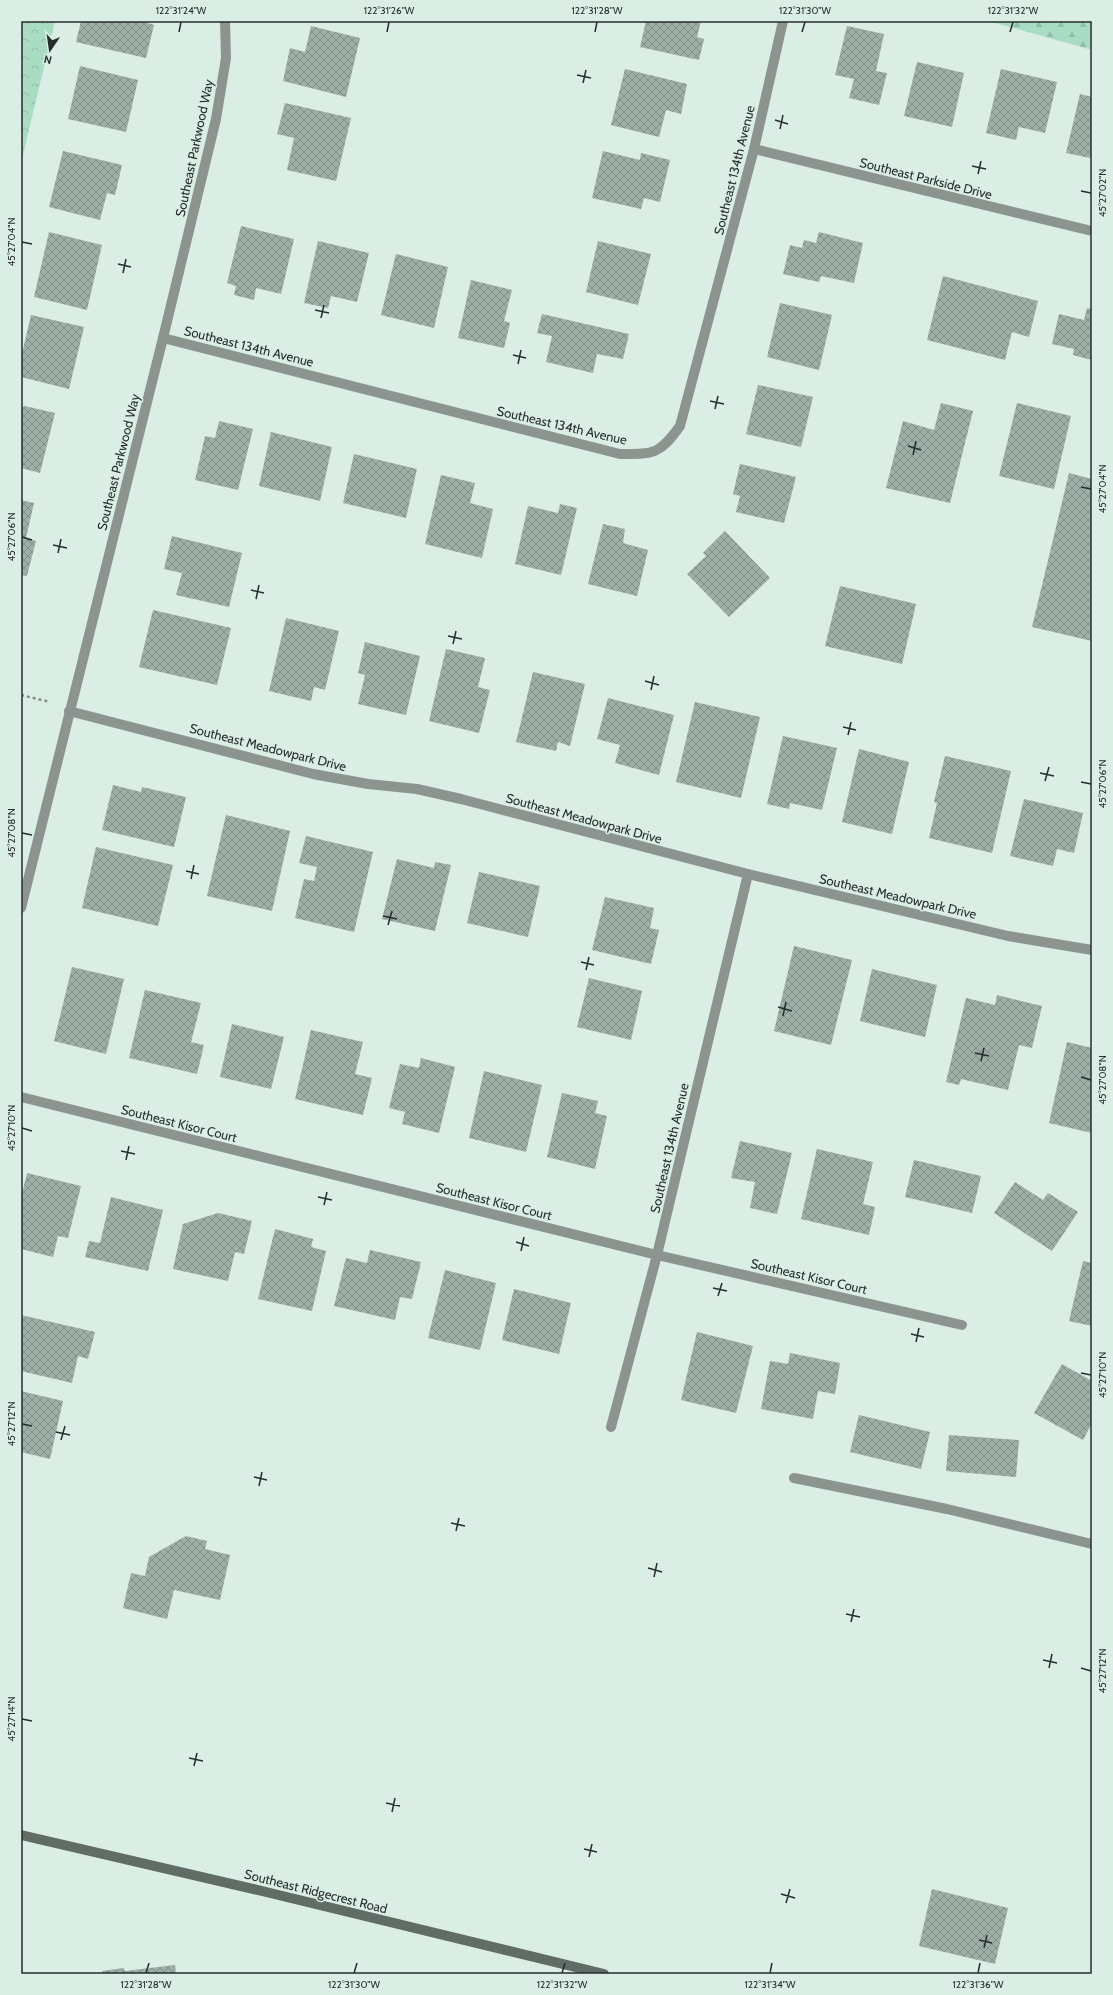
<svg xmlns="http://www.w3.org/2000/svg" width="1113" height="1995" viewBox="0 0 1113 1995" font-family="Cabin,sans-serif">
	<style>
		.forest { fill: url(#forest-firs) }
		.park { fill: url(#park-crowns) }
		.building { fill: url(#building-cross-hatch) }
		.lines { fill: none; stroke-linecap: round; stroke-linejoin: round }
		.path { stroke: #828f89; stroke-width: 2.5; stroke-dasharray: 3 3; stroke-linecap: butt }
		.lane { stroke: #8c9490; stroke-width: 10 }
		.street { stroke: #8c9490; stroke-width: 10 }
		.secondary { stroke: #606c66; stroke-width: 10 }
		.ticks { fill: none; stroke: #262d2a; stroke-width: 1.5 }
		.labels { text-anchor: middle; stroke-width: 3; stroke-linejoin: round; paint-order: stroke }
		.street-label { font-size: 13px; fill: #262d2a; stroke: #dbeee5 }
		.neatline { fill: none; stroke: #262d2a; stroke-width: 1.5 }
		.ticks-label { font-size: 10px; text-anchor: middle; fill: #262d2a }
	</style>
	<defs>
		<pattern id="forest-firs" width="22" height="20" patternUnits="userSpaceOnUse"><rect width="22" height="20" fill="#a8ddc3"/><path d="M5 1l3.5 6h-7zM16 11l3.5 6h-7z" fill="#90bea8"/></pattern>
		<pattern id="park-crowns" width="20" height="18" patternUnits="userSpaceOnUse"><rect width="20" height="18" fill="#a8ddc3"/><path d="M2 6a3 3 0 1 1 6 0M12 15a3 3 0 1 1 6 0" fill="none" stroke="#90bea8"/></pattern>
		<pattern id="building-cross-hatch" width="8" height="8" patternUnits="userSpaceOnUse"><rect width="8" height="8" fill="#9dafa6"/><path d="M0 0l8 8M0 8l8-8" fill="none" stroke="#808f87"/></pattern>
	</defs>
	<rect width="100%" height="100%" fill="#dbeee5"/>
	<polygon class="forest" points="988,21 1092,21 1092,50"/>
	<polygon class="park" points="21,21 55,21 21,163"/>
	<g class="building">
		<polygon points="81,21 142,21 154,25 146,58 76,42"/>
		<polygon points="646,21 701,21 697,37 704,39 699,60 640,47"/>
		<polygon points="311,26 360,38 346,97 283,81 290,48 305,52"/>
		<polygon points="847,26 884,34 876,71 887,73 879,105 849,98 854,79 835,75"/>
		<polygon points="917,62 964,73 952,127 904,116"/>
		<polygon points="80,66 138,80 126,132 68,119"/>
		<polygon points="625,69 687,84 681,114 666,110 659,137 611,125"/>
		<polygon points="1001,69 1057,82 1045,133 1019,127 1016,140 986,133"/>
		<polygon points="1080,94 1092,97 1092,151 1090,158 1066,153"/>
		<polygon points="285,103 351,118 336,181 287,170 294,138 277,134"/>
		<polygon points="63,151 122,165 115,195 107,193 100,220 49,207"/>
		<polygon points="603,151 640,160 641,153 670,160 660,202 644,198 641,209 592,198"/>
		<polygon points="241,226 294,239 281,294 256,288 254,300 234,295 236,286 227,283"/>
		<polygon points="49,232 102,245 87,310 34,297"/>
		<polygon points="819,232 863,243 854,283 821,276 819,282 783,274 790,245 802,248 804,240 816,243"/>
		<polygon points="318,241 369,253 357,302 331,296 328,308 304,303"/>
		<polygon points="598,241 651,254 638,305 586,292"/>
		<polygon points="396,254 448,267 434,328 381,315"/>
		<polygon points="943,276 1038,301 1029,337 1012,332 1005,360 927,340"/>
		<polygon points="471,280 512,290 504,321 510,323 504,348 458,338"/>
		<polygon points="780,303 832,315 819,370 767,357"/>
		<polygon points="1087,308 1092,309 1092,360 1073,355 1074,349 1052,344 1059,314 1084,320"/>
		<polygon points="542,314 629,334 623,359 597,354 593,373 546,362 552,336 537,333"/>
		<polygon points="31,315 84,327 69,389 21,377 21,358"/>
		<polygon points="758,385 813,397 801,447 746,434"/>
		<polygon points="941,403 973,411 950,503 886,488 903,421 934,430"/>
		<polygon points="1017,403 1071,416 1054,489 999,476"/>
		<polygon points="25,406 55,413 40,473 21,468 21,408"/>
		<polygon points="219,421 253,429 238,490 195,480 205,436 215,438"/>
		<polygon points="271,432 332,447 320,501 259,486"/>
		<polygon points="354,454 417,469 406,518 343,503"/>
		<polygon points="740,464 796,477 784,523 736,512 740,496 733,494"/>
		<polygon points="1069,473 1092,479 1092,641 1032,627"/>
		<polygon points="441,475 475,483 470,503 493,509 482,558 425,544"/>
		<polygon points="21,500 34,503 26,538 36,541 27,576 21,575"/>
		<polygon points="560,504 577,508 561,575 515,564 528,506 558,513"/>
		<polygon points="603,524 625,529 623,543 648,550 637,596 588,584"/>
		<polygon points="725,531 770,578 729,617 687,574 706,556 703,553"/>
		<polygon points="172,536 242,553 229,607 176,595 182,573 164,569"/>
		<polygon points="840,586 916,604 902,664 825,646"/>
		<polygon points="153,610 231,628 217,685 139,667"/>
		<polygon points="286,618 339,631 325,690 314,687 311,701 269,691"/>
		<polygon points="365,642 420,656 406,715 358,704 365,675 358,673"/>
		<polygon points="446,649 485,658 478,687 490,690 479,733 429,721"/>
		<polygon points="533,672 585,684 570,746 558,742 556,751 516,742"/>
		<polygon points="608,698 674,715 659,775 615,763 620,745 597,739"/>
		<polygon points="695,702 760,717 741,798 676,782"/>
		<polygon points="783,736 837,748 822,810 790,803 789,809 767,804"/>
		<polygon points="859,749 909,762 892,834 842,822"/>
		<polygon points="945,756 1011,771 992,853 929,838 937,803 934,802"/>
		<polygon points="113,785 141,792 142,787 186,797 174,847 102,830"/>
		<polygon points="1024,799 1083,813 1074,853 1057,849 1053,866 1010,856"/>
		<polygon points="226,815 290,831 272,911 207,896"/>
		<polygon points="306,836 373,852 354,932 295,918 304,879 314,881 317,867 299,863"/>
		<polygon points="96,847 173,865 158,926 82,908"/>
		<polygon points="397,859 434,868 435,862 451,865 435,931 382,919"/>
		<polygon points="479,872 540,886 528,937 467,923"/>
		<polygon points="605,897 654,908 650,928 659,930 651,964 592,950"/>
		<polygon points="794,946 852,960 831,1045 774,1031"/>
		<polygon points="72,967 124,979 106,1054 54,1041"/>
		<polygon points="872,969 937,985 925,1037 860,1021"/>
		<polygon points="589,978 642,991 631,1040 577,1027"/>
		<polygon points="145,990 201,1003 191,1042 204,1045 197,1074 129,1058"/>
		<polygon points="997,995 1042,1006 1032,1048 1019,1045 1008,1090 961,1079 959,1085 946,1082 966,998 995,1005"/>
		<polygon points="232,1024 284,1037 271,1089 220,1077"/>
		<polygon points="311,1030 363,1042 355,1074 372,1078 363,1115 295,1099"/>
		<polygon points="1067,1042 1092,1048 1092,1133 1049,1123"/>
		<polygon points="421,1058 455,1067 439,1133 402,1124 405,1112 389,1108 400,1064 419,1068"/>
		<polygon points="484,1071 542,1085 526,1152 469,1138"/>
		<polygon points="562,1093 598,1101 595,1113 607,1116 595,1169 547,1157"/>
		<polygon points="740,1141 792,1153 777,1214 750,1208 755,1182 731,1178"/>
		<polygon points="817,1149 873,1162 863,1204 875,1207 869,1235 801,1219"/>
		<polygon points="914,1160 981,1176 972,1213 905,1197"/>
		<polygon points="27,1173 81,1186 68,1238 58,1236 53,1257 21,1249 21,1198"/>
		<polygon points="1015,1182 1043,1200 1048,1193 1078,1212 1052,1251 994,1213"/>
		<polygon points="111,1197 163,1210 148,1271 85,1257 89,1241 100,1243"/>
		<polygon points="218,1213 252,1221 244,1254 235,1252 228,1281 173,1269 183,1224"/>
		<polygon points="275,1229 313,1239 311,1247 326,1251 312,1311 258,1299"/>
		<polygon points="370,1250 421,1262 412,1299 400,1297 395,1320 334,1306 346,1258 367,1263"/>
		<polygon points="1083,1261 1092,1263 1092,1326 1069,1321"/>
		<polygon points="445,1270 496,1283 480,1350 428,1338"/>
		<polygon points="514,1289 571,1303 559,1354 502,1340"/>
		<polygon points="21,1315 95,1332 88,1359 78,1356 72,1383 21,1371"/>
		<polygon points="697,1332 753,1346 736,1413 681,1400"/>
		<polygon points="790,1353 840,1363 835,1394 818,1391 813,1419 761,1409 770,1361 788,1364"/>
		<polygon points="1062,1364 1092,1381 1092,1423 1083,1440 1034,1413"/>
		<polygon points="21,1391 63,1401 50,1459 21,1452"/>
		<polygon points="859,1415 930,1432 921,1469 850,1452"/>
		<polygon points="949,1435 1019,1440 1016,1477 946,1471"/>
		<polygon points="186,1536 207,1541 205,1549 230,1555 220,1600 174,1590 167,1619 123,1608 131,1573 145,1576 149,1557"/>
		<polygon points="932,1889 1008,1908 995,1964 919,1946"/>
		<polygon points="175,1965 176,1974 102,1974 102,1971 124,1968 125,1971"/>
	</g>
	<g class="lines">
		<polyline class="path" points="21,695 50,702"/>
		<polyline class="lane" points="794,1478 947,1509 1092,1544"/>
		<g class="street">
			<polyline points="754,149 1092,231"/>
			<path d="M163,338L620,454C654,454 659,455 680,426L754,149L783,21"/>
			<polyline points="69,711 313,774 368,784 417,789 461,799 748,874 1008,936 1092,950"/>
			<polyline points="21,908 163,338 216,119 226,58 225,21"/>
			<polyline points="21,1097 657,1255 962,1325"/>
			<polyline points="611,1427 657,1255 748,874"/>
		</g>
		<polyline class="secondary" points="21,1835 262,1891 604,1974"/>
	</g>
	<path class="ticks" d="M179,32L181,22M387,32L389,22M595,32L597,22M802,32L805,22M1010,32L1013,22M577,75L591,78M583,83L586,70M775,120L788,124M780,129L783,115M972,166L986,169M978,174L981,161M1081,191L1091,193M22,242L32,244M118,264L131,267M123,273L126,259M315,310L329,313M321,318L324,305M513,355L526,358M518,364L521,350M710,401L724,404M715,409L718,396M908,446L921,450M913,455L916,441M1081,487L1091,489M22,537L32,540M53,545L67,548M58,553L61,539M251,590L264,593M256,599L259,585M448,636L462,639M453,644L456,631M645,681L659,685M651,690L654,676M843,727L856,730M848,735L851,722M1040,773L1054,776M1045,781L1049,767M1081,782L1091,784M22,833L32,835M186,871L199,874M191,879L194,865M383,916L397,919M388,925L392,911M581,962L594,965M586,970L589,957M778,1007L792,1011M783,1016L786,1002M975,1053L989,1056M981,1061L984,1048M1081,1077L1091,1080M22,1128L32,1131M121,1151L135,1154M126,1160L129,1146M318,1197L332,1200M324,1205L327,1192M516,1242L529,1246M521,1251L524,1237M713,1288L727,1291M718,1296L722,1283M911,1334L924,1337M916,1342L919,1328M1081,1373L1091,1375M22,1424L32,1426M56,1432L70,1435M61,1440L65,1426M254,1477L267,1480M259,1486L262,1472M451,1523L465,1526M456,1531L459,1518M648,1568L662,1572M654,1577L657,1563M846,1614L860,1617M851,1622L854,1609M1043,1660L1057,1663M1049,1668L1052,1654M1081,1668L1091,1671M22,1719L32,1721M189,1758L203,1761M194,1766L197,1753M386,1803L400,1806M392,1812L395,1798M584,1849L597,1852M589,1857L592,1844M781,1894L795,1898M786,1903L790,1889M979,1940L992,1943M984,1948L987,1935M146,1973L149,1963M354,1973L357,1963M562,1973L565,1963M770,1973L772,1963M978,1973L980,1963"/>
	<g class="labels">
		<g class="street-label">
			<text transform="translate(194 148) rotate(-78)" y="5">Southeast Parkwood Way</text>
			<text transform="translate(734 170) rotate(-76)" y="5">Southeast 134th Avenue</text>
			<text transform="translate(926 178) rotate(14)" y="5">Southeast Parkside Drive</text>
			<text transform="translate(249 346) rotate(14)" y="5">Southeast 134th Avenue</text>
			<text transform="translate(562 425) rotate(13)" y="5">Southeast 134th Avenue</text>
			<text transform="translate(118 462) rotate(-76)" y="5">Southeast Parkwood Way</text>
			<text transform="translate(268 747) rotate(14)" y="5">Southeast Meadowpark Drive</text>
			<text transform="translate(584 818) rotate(15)" y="5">Southeast Meadowpark Drive</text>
			<text transform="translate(898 896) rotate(13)" y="5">Southeast Meadowpark Drive</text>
			<text transform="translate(179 1123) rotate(14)" y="5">Southeast Kisor Court</text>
			<text transform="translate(669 1148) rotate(-77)" y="5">Southeast 134th Avenue</text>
			<text transform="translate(494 1201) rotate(14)" y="5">Southeast Kisor Court</text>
			<text transform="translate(809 1276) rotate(13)" y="5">Southeast Kisor Court</text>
			<text transform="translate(316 1891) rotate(14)" y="5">Southeast Ridgecrest Road</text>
		</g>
	</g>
	<rect width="1113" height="1995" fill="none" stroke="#dbeee5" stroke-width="44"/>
	<g transform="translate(50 50) rotate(193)" stroke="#dbeee5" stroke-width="3" paint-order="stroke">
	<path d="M0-3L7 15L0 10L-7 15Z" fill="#262d2a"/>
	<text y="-6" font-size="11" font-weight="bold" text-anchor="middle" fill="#262d2a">N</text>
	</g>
	<rect x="22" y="22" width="1069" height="1951" class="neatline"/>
	<g class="ticks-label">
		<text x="181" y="14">122°31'24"W</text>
		<text x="389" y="14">122°31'26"W</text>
		<text x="597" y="14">122°31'28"W</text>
		<text x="805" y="14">122°31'30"W</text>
		<text x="1013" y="14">122°31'32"W</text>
		<text transform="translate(1102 193) rotate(-90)" y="4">45°27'02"N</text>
		<text transform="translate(11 242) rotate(-90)" y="4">45°27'04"N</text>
		<text transform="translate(1102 489) rotate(-90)" y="4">45°27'04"N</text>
		<text transform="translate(11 537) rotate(-90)" y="4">45°27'06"N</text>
		<text transform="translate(1102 784) rotate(-90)" y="4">45°27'06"N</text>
		<text transform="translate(11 833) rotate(-90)" y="4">45°27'08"N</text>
		<text transform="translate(1102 1080) rotate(-90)" y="4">45°27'08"N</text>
		<text transform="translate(11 1128) rotate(-90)" y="4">45°27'10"N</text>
		<text transform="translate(1102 1375) rotate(-90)" y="4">45°27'10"N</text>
		<text transform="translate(11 1424) rotate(-90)" y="4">45°27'12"N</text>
		<text transform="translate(1102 1671) rotate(-90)" y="4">45°27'12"N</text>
		<text transform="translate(11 1719) rotate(-90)" y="4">45°27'14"N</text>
		<text x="146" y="1988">122°31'28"W</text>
		<text x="354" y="1988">122°31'30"W</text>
		<text x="562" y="1988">122°31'32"W</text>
		<text x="770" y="1988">122°31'34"W</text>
		<text x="978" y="1988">122°31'36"W</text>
	</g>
</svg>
